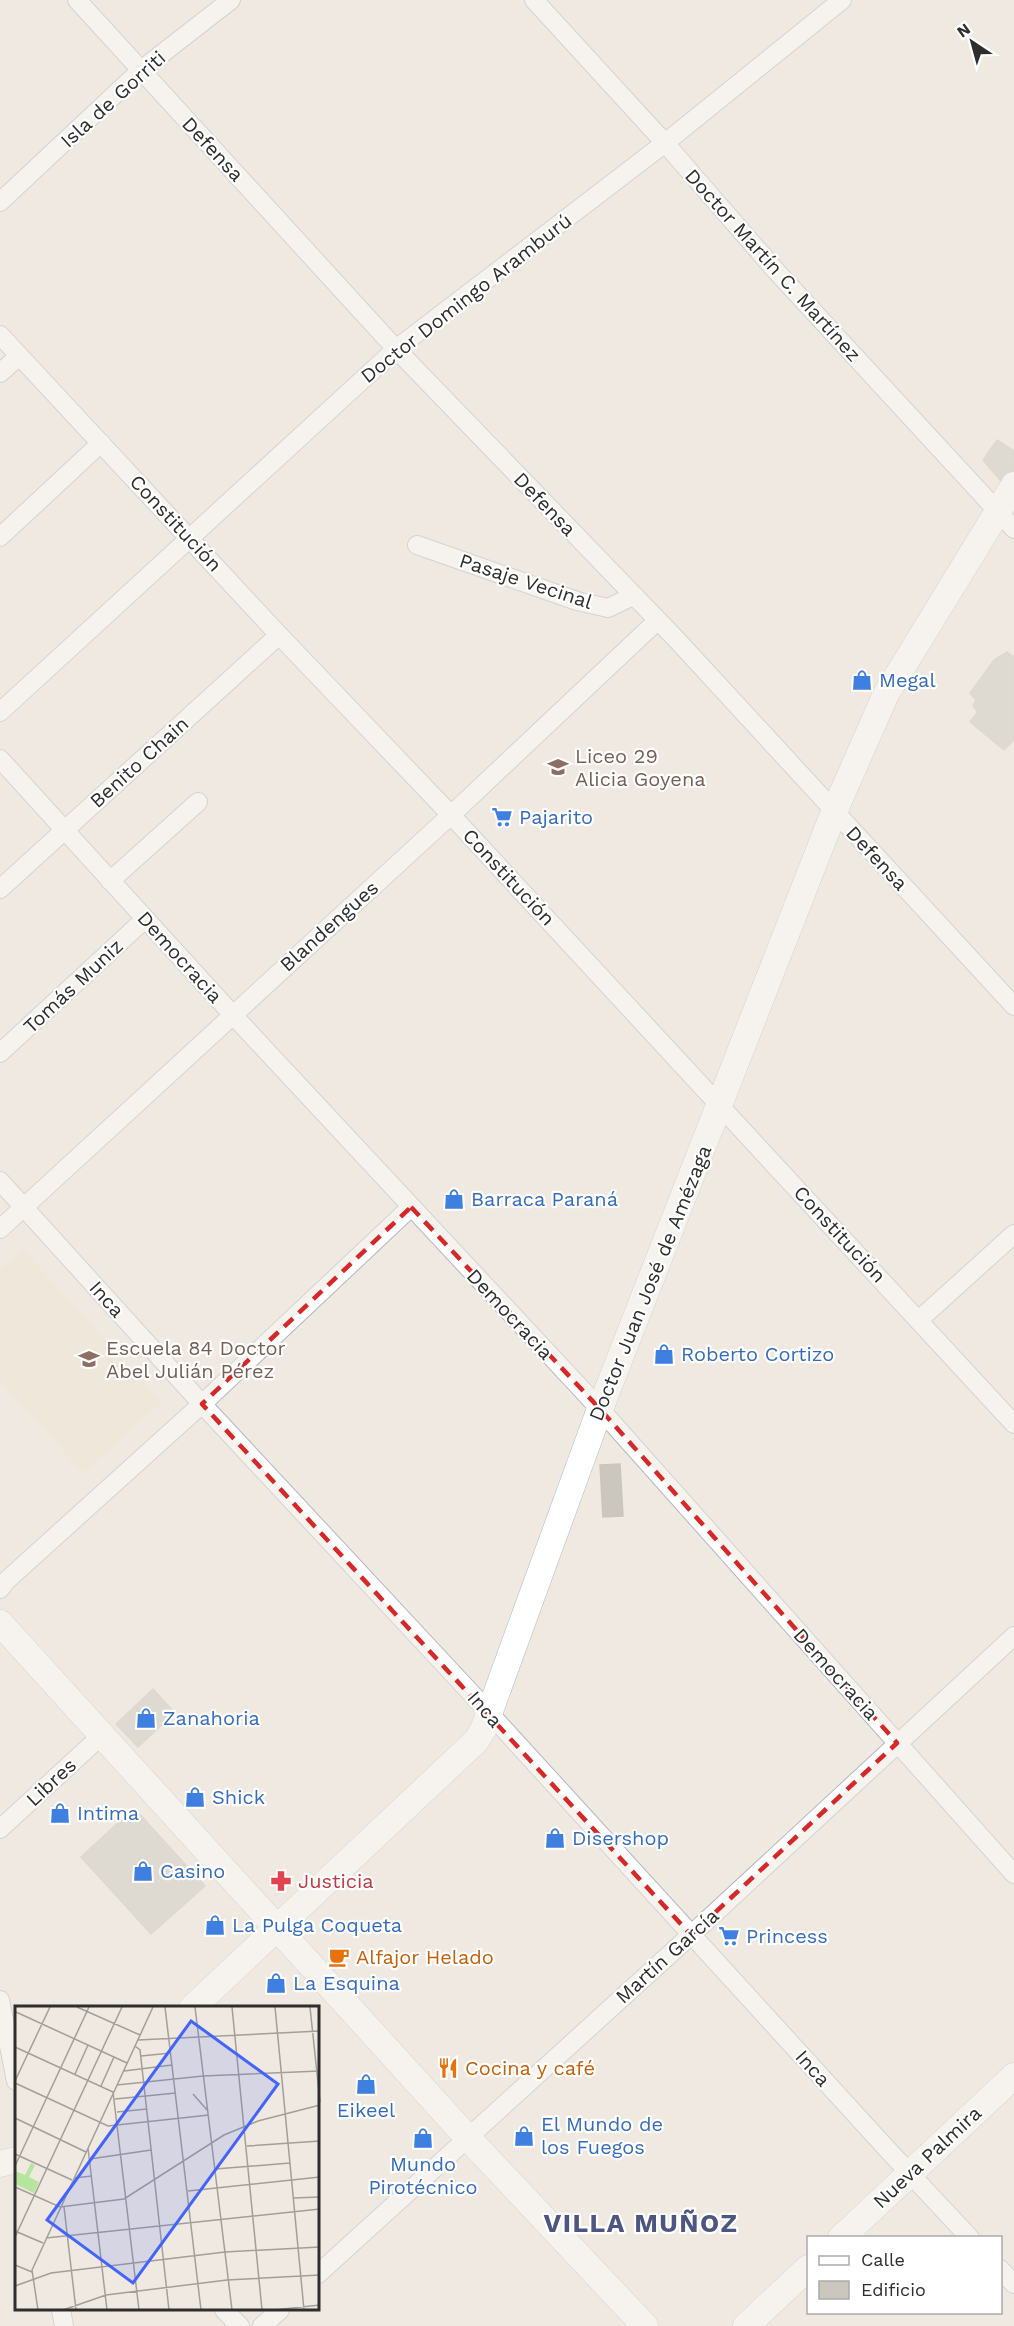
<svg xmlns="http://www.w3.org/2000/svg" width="1014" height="2326" viewBox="0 0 1014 2326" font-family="'Work Sans',sans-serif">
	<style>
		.education { fill: #f0e6d1 }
		.building { fill: #cbc7bf; stroke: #cbc5ba; stroke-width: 1.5 }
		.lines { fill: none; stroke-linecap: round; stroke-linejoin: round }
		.street-casing { stroke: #b4b7c1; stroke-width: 20 }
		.secondary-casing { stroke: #b4b7c1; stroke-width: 27 }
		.street { stroke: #fff; stroke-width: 18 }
		.secondary { stroke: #fff; stroke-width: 26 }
		.marked { fill: none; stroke: #d62828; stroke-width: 4.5; stroke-dasharray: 12 8; stroke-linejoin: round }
		.labels { text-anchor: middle; stroke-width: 4.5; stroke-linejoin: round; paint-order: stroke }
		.street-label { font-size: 20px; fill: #2e2e2e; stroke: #fff }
		.shop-label { font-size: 20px; fill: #366cbe; stroke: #fff; text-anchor: start }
		.education-label { font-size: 20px; fill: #785e54; stroke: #fff; text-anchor: start }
		.health-label { font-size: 20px; fill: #be3a42; stroke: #fff; text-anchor: start }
		.food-label { font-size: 20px; fill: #c56008; stroke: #fff; text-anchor: start }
		.district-label { font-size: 26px; font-weight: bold; letter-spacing: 1.5px; fill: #4d5680; stroke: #fff }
		.inset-road { fill: none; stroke: #a29e99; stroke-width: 1.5 }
		.view { fill: #4264fb; fill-opacity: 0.15; stroke: #4264fb; stroke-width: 3 }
		.inset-edge { fill: none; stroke: #2e2e2e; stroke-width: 3 }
	</style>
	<rect width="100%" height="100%" fill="#efe9e1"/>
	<polygon class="education" points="23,1249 162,1403 83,1473 0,1381 0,1268"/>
	<g class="building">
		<polygon points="997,440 1014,451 1014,472 1005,486 983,460"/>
		<polygon points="1007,652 1013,657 1014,655 1014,740 1004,750 970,722 978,712 973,706 976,700 970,693 994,660"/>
		<polygon points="620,1464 623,1516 603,1517 600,1465"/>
		<polygon points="153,1689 175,1713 138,1747 116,1724"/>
		<polygon points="134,1808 205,1886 151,1934 81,1857"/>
	</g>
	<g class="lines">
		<g class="street-casing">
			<g id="street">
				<polyline points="77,0 396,349 676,639 1014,1006"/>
				<polyline points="534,0 665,143 776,271 1014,529"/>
				<polyline points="0,202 141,70 231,0"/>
				<polyline points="0,335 279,635 451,815 1014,1424"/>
				<polyline points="0,373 19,356"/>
				<polyline points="0,537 101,443"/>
				<polyline points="417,545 577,601 608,608 633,596"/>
				<polyline points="0,712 396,349 665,143 842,0"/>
				<polyline points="0,759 232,1014 600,1409 1014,1874"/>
				<polyline points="110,881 198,802"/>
				<polyline points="0,889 279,635"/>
				<polyline points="0,1053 145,919"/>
				<polyline points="0,1181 202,1404 471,1693 887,2149 970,2238"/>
				<polyline points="0,1229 451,815 657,621"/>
				<polyline points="920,1319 1014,1234"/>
				<polyline points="0,1589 6,1581 202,1404 411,1207"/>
				<polyline points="0,1829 102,1735"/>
				<polyline points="0,2000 16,2081"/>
				<polyline points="1000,2269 1014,2284"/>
				<polyline points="318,2274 691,1935 1014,1636"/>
				<polyline points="61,2310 64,2326"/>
				<polyline points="224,2310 240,2326"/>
				<polyline points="262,2326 280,2310"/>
			</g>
		</g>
		<g class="secondary-casing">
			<g id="secondary">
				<polyline points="0,1623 467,2137 645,2326"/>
				<polyline points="192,2008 476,1741 483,1730 600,1409 834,812 886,694 1014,485"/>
				<polyline points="0,2164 16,2160"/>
				<polyline points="841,2238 1014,2076"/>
				<polyline points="746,2326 808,2268"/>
			</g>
		</g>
		<use href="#street" class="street"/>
		<use href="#secondary" class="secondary"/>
	</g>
	<path d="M0 0H1014V2326H0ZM411,1207L600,1409L897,1743L691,1935L202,1404Z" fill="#efe9e1" fill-opacity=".55" fill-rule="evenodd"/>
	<path class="marked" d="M411,1207L600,1409L897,1743L691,1935L202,1404Z"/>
	<defs>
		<g id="shop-bare" transform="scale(1.62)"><path d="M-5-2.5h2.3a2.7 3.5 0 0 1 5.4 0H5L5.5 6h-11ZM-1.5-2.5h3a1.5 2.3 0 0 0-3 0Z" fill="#3f7fe0" stroke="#fff" stroke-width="2.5" paint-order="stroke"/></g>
		<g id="school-bare" transform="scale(1.62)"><path d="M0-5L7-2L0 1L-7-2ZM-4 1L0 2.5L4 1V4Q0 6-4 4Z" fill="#8d6e63" stroke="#fff" stroke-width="2.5" paint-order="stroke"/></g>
		<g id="supermarket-bare" transform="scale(1.62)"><path d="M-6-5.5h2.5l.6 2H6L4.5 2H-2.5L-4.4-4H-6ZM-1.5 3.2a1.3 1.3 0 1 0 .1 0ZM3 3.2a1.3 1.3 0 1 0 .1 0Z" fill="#3f7fe0" stroke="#fff" stroke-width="2.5" paint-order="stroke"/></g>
		<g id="pharmacy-bare" transform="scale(1.62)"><path d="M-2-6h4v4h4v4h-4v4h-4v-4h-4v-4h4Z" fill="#e0444e" stroke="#fff" stroke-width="2.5" paint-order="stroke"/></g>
		<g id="cafe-bare" transform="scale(1.62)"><path d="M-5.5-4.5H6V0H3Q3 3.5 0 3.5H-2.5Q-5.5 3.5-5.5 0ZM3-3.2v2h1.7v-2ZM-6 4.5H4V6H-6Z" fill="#e8710a" stroke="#fff" stroke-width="2.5" paint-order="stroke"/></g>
		<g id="restaurant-bare" transform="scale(1.62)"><path d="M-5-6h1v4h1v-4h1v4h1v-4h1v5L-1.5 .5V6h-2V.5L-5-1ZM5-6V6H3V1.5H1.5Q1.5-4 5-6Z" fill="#e8710a" stroke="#fff" stroke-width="2.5" paint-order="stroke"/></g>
	</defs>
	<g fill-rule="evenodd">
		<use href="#shop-bare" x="862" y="680"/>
		<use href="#school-bare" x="558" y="767"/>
		<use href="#supermarket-bare" x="502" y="817"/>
		<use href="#shop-bare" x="454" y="1199"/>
		<use href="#shop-bare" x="664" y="1354"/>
		<use href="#school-bare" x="89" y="1359"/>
		<use href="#shop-bare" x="146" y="1718"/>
		<use href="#shop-bare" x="195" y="1797"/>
		<use href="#shop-bare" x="60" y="1813"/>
		<use href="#shop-bare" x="555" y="1838"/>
		<use href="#shop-bare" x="143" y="1871"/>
		<use href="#pharmacy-bare" x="281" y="1881"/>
		<use href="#shop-bare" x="215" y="1925"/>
		<use href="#supermarket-bare" x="729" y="1936"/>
		<use href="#cafe-bare" x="339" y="1957"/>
		<use href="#shop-bare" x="276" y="1983"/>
		<use href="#restaurant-bare" x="448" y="2068"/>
		<use href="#shop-bare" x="366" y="2084"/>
		<use href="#shop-bare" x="524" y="2136"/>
		<use href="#shop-bare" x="423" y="2138"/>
	</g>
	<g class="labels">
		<g class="street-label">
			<text transform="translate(113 99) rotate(-42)" y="7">Isla de Gorriti</text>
			<text transform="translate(213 149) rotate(47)" y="7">Defensa</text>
			<text transform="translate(773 265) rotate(48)" y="7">Doctor Martín C. Martínez</text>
			<text transform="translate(466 298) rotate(-38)" y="7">Doctor Domingo Aramburú</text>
			<text transform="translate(545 504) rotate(46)" y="7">Defensa</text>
			<text transform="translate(176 523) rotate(47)" y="7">Constitución</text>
			<text transform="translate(526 581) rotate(18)" y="7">Pasaje Vecinal</text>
			<text transform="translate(139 762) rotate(-42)" y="7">Benito Chain</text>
			<text transform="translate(877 858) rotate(47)" y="7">Defensa</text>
			<text transform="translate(509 877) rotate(47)" y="7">Constitución</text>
			<text transform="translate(329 926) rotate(-42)" y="7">Blandengues</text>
			<text transform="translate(180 957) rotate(48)" y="7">Democracia</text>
			<text transform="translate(73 986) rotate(-43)" y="7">Tomás Muniz</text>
			<text transform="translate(840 1234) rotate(47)" y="7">Constitución</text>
			<text transform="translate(650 1283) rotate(-68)" y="7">Doctor Juan José de Amézaga</text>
			<text transform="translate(107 1299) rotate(48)" y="7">Inca</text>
			<text transform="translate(510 1314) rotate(47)" y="7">Democracia</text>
			<text transform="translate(836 1674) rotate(48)" y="7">Democracia</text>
			<text transform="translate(485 1709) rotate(49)" y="7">Inca</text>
			<text transform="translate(51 1782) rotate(-43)" y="7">Libres</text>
			<text transform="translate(667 1956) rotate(-42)" y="7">Martín García</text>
			<text transform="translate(813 2068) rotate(48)" y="7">Inca</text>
			<text transform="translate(927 2157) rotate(-43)" y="7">Nueva Palmira</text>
		</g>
		<g class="shop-label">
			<text x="879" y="687">Megal</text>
			<text x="519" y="824">Pajarito</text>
			<text x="471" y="1206">Barraca Paraná</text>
			<text x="681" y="1361">Roberto Cortizo</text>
			<text x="163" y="1725">Zanahoria</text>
			<text x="212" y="1804">Shick</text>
			<text x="77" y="1820">Intima</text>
			<text x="572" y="1845">Disershop</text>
			<text x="160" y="1878">Casino</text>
			<text x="232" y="1932">La Pulga Coqueta</text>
			<text x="746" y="1943">Princess</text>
			<text x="293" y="1990">La Esquina</text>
			<text x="366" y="2117" text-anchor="middle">Eikeel</text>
			<text x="541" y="2131">El Mundo de<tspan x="541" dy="23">los Fuegos</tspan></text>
			<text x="423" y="2171" text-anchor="middle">Mundo<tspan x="423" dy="23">Pirotécnico</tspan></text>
		</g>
		<g class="education-label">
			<text x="575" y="763">Liceo 29<tspan x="575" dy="23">Alicia Goyena</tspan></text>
			<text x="106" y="1355">Escuela 84 Doctor<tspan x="106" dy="23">Abel Julián Pérez</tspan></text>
		</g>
		<g class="health-label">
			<text x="298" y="1888">Justicia</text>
		</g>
		<g class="food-label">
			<text x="356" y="1964">Alfajor Helado</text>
			<text x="465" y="2075">Cocina y café</text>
		</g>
		<g class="district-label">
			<text x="641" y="2232">VILLA MUÑOZ</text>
		</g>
	</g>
	<g transform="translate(15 2006)">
		<rect width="304" height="304" fill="#efe9e1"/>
		<path d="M16,157L20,159L14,171L24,176L19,187L0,178V165L10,169Z" fill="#b6e59e"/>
		<path class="inset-road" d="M62,1L125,29M150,1L186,304M180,1L217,304M217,1L247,304M260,1L289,304M295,1L305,96M1,6L112,57M123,34L305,25M120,40L125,44L154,304M0,41L98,86L124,304M126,50L156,47M109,65L157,59M60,68L73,39M0,75L35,1M0,77L93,120L194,109M102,79L188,70L305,65M86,80L99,51M178,88L193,105M100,93L161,87M102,106L132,103M0,112L71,146M232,140L305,135M73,142L92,304M0,148L57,174M75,153L136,144M0,160L74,1M200,163L275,157M59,172L77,170M0,181L45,201L109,193L209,129L243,115L305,99M173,185L305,171M278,192L305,191M49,201L61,304M0,225L28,237M0,231L107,1M31,232L305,203M0,259L17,266M0,280L36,267L210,246L305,241M23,304L17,264L138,1M48,304L91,289L212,274L305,269M259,304L305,299"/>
		<path class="view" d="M176,15L263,78L118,277L32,214Z"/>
		<rect width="304" height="304" class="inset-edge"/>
	</g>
	<rect x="807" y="2236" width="195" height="78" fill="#ffffff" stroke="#ababab" stroke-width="1.5"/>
	<rect x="819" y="2256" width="30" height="9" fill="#ffffff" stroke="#ababab" stroke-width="1.5"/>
	<text x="861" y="2266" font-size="18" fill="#2e2e2e">Calle</text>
	<rect x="819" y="2281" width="30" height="18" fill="#cbc7bf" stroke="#ababab" stroke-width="1.5"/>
	<text x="861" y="2296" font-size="18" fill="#2e2e2e">Edificio</text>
	<g transform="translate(972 42) rotate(324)" stroke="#ffffff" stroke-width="4.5" paint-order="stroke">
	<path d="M0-4.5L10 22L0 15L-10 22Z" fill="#2e2e2e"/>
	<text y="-9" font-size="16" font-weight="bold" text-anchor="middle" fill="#2e2e2e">N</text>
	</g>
</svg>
